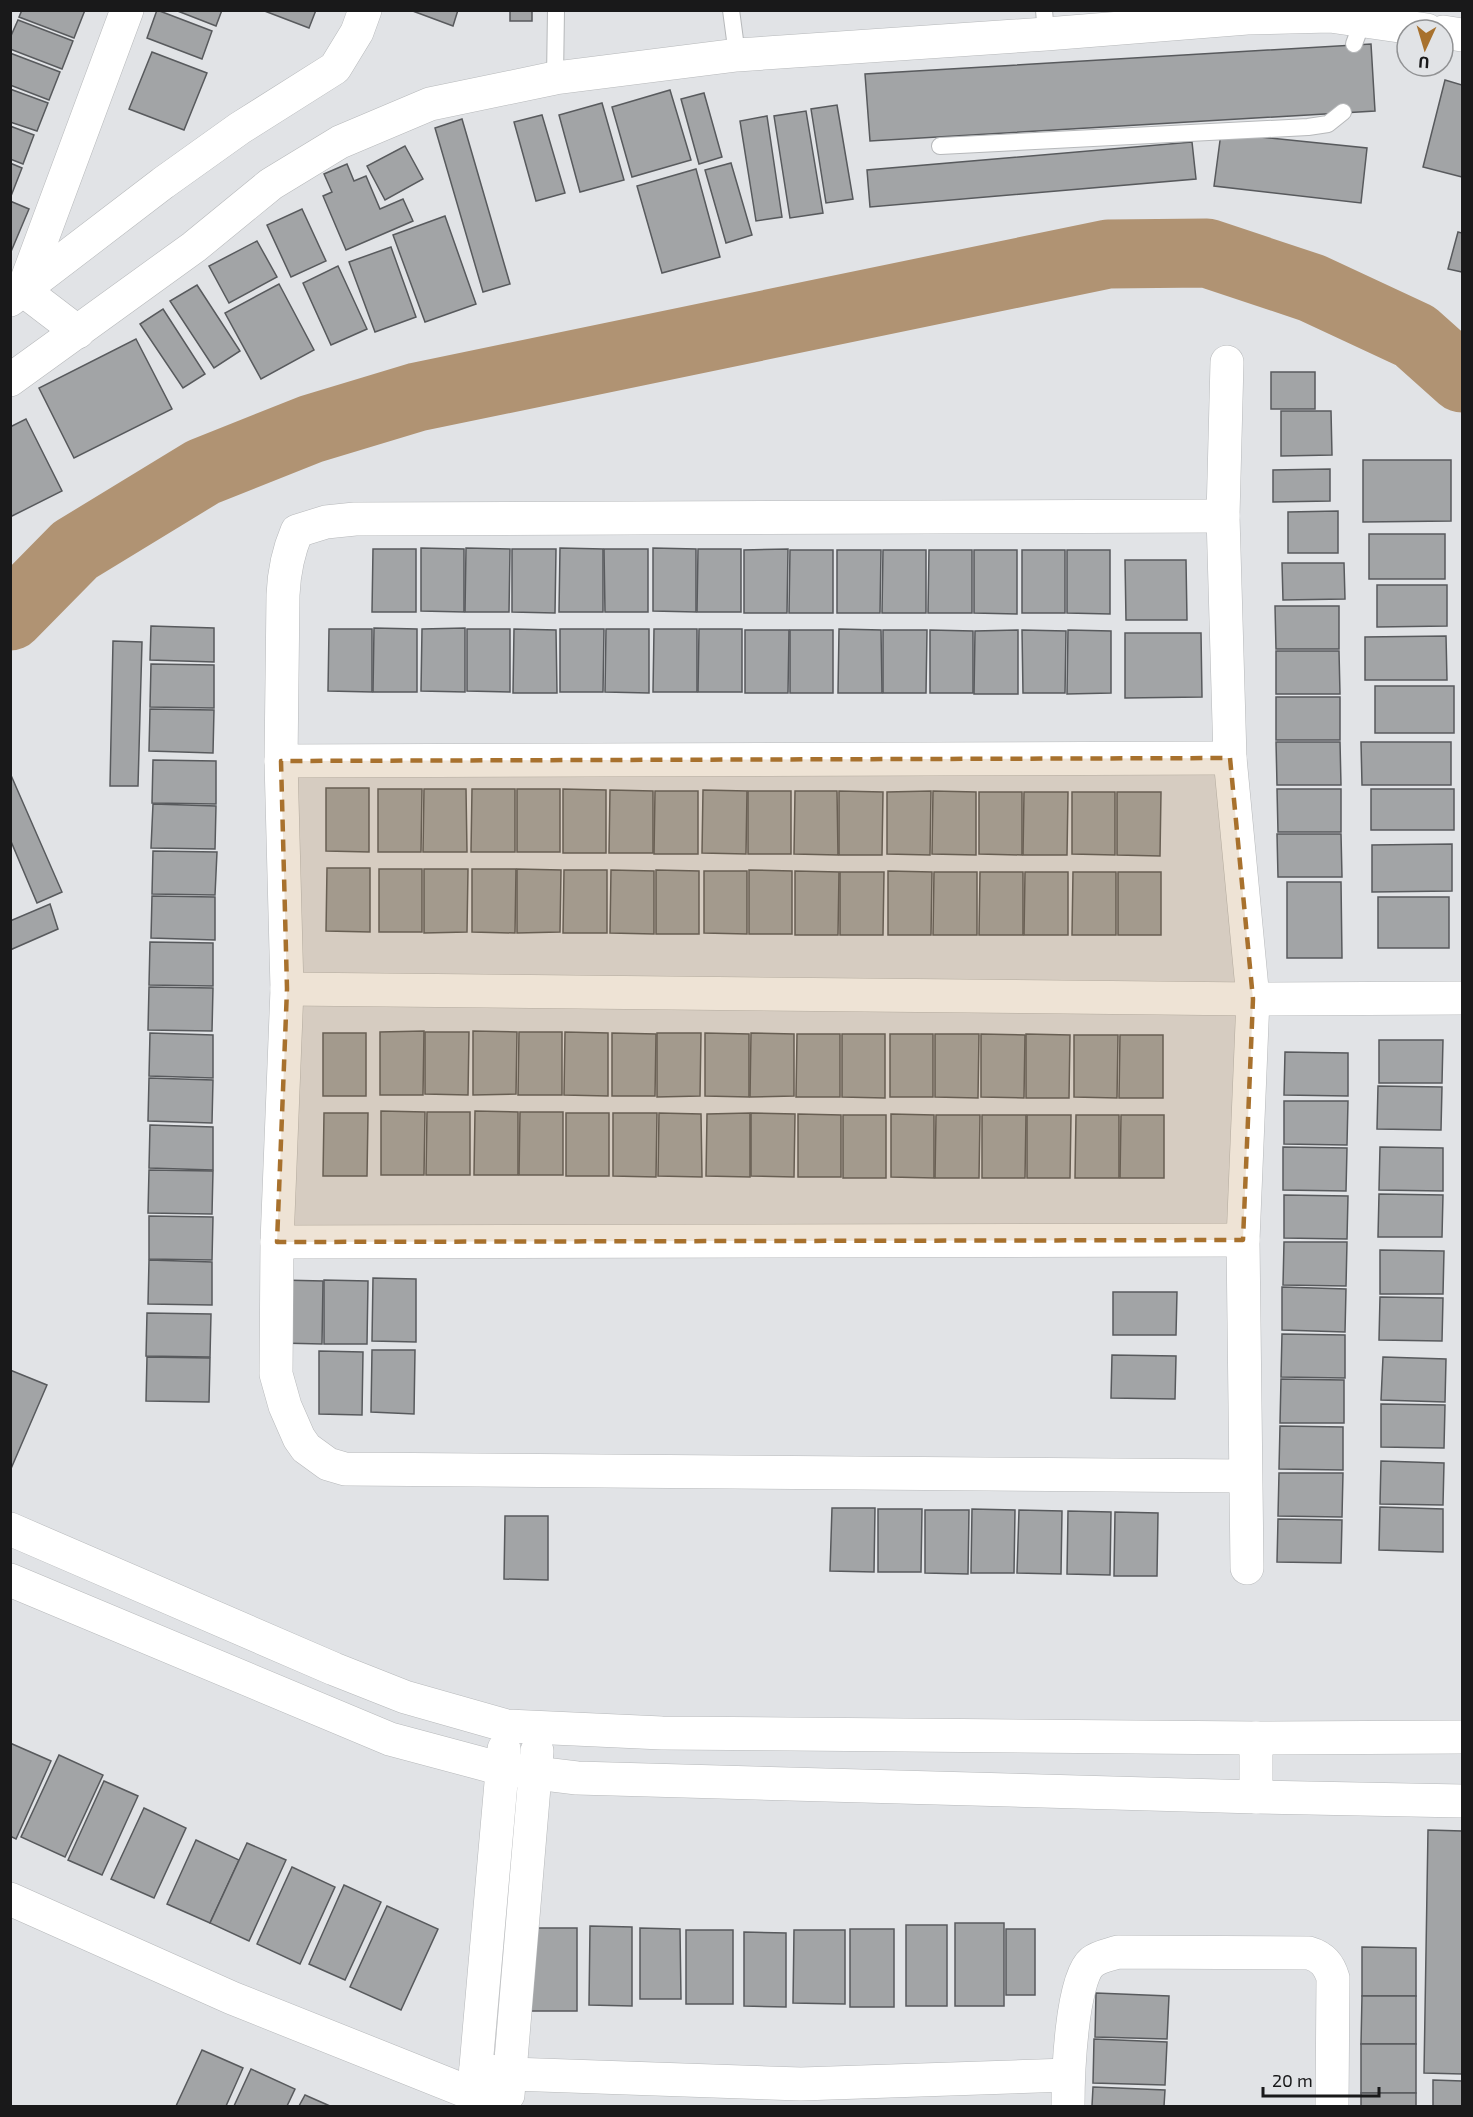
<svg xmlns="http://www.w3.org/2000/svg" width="1473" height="2117" viewBox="0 0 1473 2117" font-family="'Exo 2',sans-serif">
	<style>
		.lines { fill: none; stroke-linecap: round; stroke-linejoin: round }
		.river { stroke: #b09373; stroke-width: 69 }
		.building { fill: #a2a4a6; stroke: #585a5d; stroke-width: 1.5 }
		.service-casing { stroke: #b6b8ba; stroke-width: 18 }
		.minor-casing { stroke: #b6b8ba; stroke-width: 34 }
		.service { stroke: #fff; stroke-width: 16 }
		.minor { stroke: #fff; stroke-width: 33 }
		.marked { fill: #a8712d; fill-opacity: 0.2; stroke: #a8712d; stroke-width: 4.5; stroke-dasharray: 12 8; stroke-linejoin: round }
	</style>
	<rect width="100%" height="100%" fill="#e1e3e6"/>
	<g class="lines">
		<polyline class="river" points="10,616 75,550 203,472 311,429 417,397 1108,254 1207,253 1312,288 1415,336 1462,378"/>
	</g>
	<g class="building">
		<polygon points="22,10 85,10 74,38 19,17"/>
		<polygon points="157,10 212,31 202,59 147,38"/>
		<polygon points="175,10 222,10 216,26"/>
		<polygon points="262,10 316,10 309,28"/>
		<polygon points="410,10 458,10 453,26"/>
		<rect x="510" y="10" width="22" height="11"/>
		<polygon points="18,20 73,41 62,69 10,49 10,38"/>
		<polygon points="1371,44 1375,111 870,141 865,74"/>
		<polygon points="152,52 207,73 184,130 129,109"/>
		<polygon points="10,53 60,72 49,100 10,85"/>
		<polygon points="1445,80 1462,85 1462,177 1423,167"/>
		<polygon points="10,89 48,103 37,131 10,122"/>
		<polygon points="670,90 691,160 632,177 612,107"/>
		<polygon points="704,93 722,157 699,164 681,99"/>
		<polygon points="602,103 624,180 580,192 559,115"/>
		<polygon points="837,105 853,199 826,203 811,109"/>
		<polygon points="806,111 823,213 790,218 774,116"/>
		<polygon points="542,115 565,193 536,201 514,122"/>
		<polygon points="767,116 782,217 756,221 740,121"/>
		<polygon points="462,119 510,284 483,292 435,128"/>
		<polygon points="10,126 34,135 23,164 10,159"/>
		<polygon points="1221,133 1367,148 1361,203 1214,186"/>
		<polygon points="1192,142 1196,179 870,207 867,170"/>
		<polygon points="405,146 423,179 385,200 367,166"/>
		<polygon points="10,163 22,168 11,196 10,196"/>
		<polygon points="731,163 752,235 726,243 705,170"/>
		<polygon points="347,164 354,181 366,176 380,209 403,199 413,221 346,250 323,196 332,192 324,174"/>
		<polygon points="696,169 720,257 662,273 637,186"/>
		<polygon points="10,201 29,209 10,254"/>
		<polygon points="302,209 326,261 291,277 267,225"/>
		<polygon points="445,216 476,304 425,322 393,235"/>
		<polygon points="1458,232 1462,233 1462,272 1448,269"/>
		<polygon points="257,241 277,277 229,303 209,266"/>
		<polygon points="391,247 416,317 375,332 349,262"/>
		<polygon points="338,266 367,329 331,345 303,283"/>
		<polygon points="279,284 314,350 261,379 225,313"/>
		<polygon points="197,285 240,351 214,368 170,301"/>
		<polygon points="163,309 205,374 183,388 140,324"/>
		<polygon points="136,339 172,409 74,458 39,388"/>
		<rect x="1271" y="372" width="44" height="37"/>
		<polygon points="1281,411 1331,411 1332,455 1281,456"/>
		<polygon points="26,419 62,491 10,517 10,427"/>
		<polygon points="1363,460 1451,460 1451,521 1363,522"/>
		<polygon points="1330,469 1330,501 1273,502 1273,470"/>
		<polygon points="1338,511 1338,553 1288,553 1288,512"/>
		<rect x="1369" y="534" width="76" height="45"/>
		<polygon points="421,548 464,549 464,612 421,611"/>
		<polygon points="466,548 510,549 509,612 465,612"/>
		<polygon points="560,548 603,549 603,612 559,612"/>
		<polygon points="653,548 696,549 696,612 653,611"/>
		<polygon points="373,549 416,549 416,612 372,612"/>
		<polygon points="512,549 556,549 555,613 512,612"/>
		<polygon points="604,549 648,549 648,612 605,612"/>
		<polygon points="698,549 741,549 741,612 697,612"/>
		<polygon points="788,549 787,613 744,613 744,550"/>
		<polygon points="790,550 833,550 833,613 789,613"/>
		<polygon points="837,550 881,550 880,613 837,613"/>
		<polygon points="883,550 926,550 926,613 882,613"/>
		<polygon points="929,550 972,550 972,613 928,613"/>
		<polygon points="974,550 1017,550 1017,614 974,613"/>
		<rect x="1022" y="550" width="43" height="63"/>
		<polygon points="1067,550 1110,550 1110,614 1067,613"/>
		<polygon points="1125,560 1186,560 1187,620 1126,620"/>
		<polygon points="1282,563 1344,563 1345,599 1283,600"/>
		<polygon points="1377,585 1447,585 1447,626 1377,627"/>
		<polygon points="1275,606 1339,606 1339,649 1276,649"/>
		<polygon points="151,626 214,628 214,662 150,660"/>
		<polygon points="374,628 417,629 417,692 373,692"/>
		<polygon points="465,628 465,692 421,691 422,629"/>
		<polygon points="329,629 372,629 372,692 328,691"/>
		<polygon points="467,629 510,629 510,692 467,691"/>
		<polygon points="514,629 556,630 557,693 513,693"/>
		<polygon points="560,629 604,629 603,692 560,692"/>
		<polygon points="606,629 649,629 649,693 605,692"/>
		<polygon points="654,629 697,629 697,692 653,692"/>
		<polygon points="699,629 742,629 742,692 698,692"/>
		<polygon points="839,629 881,630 882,693 838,693"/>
		<polygon points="745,630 789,630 788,693 745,693"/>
		<rect x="790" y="630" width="43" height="63"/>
		<polygon points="883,630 927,630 926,693 883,693"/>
		<polygon points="930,630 973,631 973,693 930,693"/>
		<polygon points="1018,630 1018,694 974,694 975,631"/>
		<polygon points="1022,630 1066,631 1065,693 1023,693"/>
		<polygon points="1068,630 1111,631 1111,693 1067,694"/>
		<polygon points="1125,633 1201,633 1202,697 1125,698"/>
		<polygon points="1446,636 1447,680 1365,680 1365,637"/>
		<polygon points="113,641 142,642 138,786 110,786"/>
		<polygon points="1276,651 1339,651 1340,694 1276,694"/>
		<polygon points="151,664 214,665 214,708 150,707"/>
		<rect x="1375" y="686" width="79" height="47"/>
		<rect x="1276" y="697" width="64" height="43"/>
		<polygon points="150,709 214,710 213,753 149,751"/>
		<polygon points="1276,742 1340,742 1341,785 1277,785"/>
		<polygon points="1361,742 1451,742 1451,785 1362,785"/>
		<polygon points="153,760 216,761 216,804 152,803"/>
		<polygon points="10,773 62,892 37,903 10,839"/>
		<polygon points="326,788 369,788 369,852 326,851"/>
		<polygon points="378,789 422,789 421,852 378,852"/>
		<polygon points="424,789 466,789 467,852 423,852"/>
		<polygon points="472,789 515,789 515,852 471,852"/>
		<rect x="517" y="789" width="43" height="63"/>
		<polygon points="563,789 606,790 606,853 563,853"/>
		<polygon points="1277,789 1341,789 1341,832 1278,832"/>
		<rect x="1371" y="789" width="83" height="41"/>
		<polygon points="610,790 653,791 653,853 609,853"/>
		<polygon points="703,790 747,791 746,854 702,853"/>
		<polygon points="655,791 698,791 698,854 654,854"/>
		<rect x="748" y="791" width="43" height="63"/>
		<polygon points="795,791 837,791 838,855 794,854"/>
		<polygon points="839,791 883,792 882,855 839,855"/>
		<polygon points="931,791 930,855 887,854 887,792"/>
		<polygon points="933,791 976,792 976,855 932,854"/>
		<polygon points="979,792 1022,792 1022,855 979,854"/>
		<polygon points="1024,792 1068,792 1067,855 1023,855"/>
		<polygon points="1072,792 1115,792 1115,855 1072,854"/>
		<polygon points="1117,792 1161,792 1160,856 1117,855"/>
		<polygon points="153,804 216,806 215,849 151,848"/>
		<polygon points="1277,834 1341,834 1342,877 1278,877"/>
		<polygon points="1452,844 1452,891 1372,892 1372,845"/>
		<polygon points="153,851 217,852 215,895 152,894"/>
		<polygon points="327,868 370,868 370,932 326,931"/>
		<rect x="379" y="869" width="43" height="63"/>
		<polygon points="424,869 468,869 467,932 424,933"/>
		<polygon points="472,869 516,869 515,933 472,932"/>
		<polygon points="517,869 561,870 560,932 517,933"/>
		<polygon points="564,870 607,870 607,933 563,933"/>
		<polygon points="611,870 654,871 654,934 610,933"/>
		<polygon points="656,870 699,871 699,934 656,934"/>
		<polygon points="749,870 792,871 792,934 749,934"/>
		<polygon points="704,871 747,871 747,934 704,933"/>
		<polygon points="795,871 839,872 838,935 795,935"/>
		<polygon points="888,871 932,872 931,935 888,935"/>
		<polygon points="840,872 884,872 883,935 840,935"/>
		<polygon points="934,872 977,872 977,935 933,935"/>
		<polygon points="980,872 1023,872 1023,935 979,935"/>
		<polygon points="1025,872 1068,872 1068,935 1024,935"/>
		<polygon points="1073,872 1116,872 1116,935 1072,935"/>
		<rect x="1118" y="872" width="43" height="63"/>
		<polygon points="1287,882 1341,882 1342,958 1287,958"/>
		<polygon points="152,896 215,897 215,940 151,938"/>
		<rect x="1378" y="897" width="71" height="51"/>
		<polygon points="50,904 58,929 10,950 10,921"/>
		<polygon points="150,942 213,943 213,986 149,985"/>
		<polygon points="149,987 213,988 212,1031 148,1030"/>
		<polygon points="424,1031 423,1095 380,1095 380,1032"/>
		<polygon points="473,1031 517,1032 516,1094 473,1095"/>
		<polygon points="425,1032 469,1032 468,1095 425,1094"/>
		<polygon points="519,1032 562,1032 562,1095 518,1095"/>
		<polygon points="565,1032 608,1033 608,1096 564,1095"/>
		<polygon points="150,1033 213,1035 213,1078 149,1076"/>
		<rect x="323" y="1033" width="43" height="63"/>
		<polygon points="612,1033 656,1034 655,1096 612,1096"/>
		<polygon points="657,1033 701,1033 700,1096 657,1097"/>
		<polygon points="705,1033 749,1034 749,1097 705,1096"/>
		<polygon points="751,1033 794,1034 794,1096 750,1097"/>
		<polygon points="797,1034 840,1034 840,1097 796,1097"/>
		<polygon points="842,1034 885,1034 885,1098 842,1097"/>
		<rect x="890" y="1034" width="43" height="63"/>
		<polygon points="935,1034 979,1034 978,1098 935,1097"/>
		<polygon points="981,1034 1025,1035 1024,1098 981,1097"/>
		<polygon points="1026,1034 1070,1035 1069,1098 1026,1098"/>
		<polygon points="1074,1035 1118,1035 1117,1098 1074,1097"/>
		<polygon points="1120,1035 1163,1035 1163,1098 1119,1098"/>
		<polygon points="1379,1040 1443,1040 1442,1083 1379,1083"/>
		<polygon points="1285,1052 1348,1053 1348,1096 1284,1095"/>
		<polygon points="149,1078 213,1080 212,1123 148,1121"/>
		<polygon points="1378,1086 1442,1087 1441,1130 1377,1129"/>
		<polygon points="1284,1101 1348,1101 1347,1145 1284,1144"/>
		<polygon points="381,1111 425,1112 424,1175 381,1175"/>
		<polygon points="475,1111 518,1112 518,1175 474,1175"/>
		<polygon points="427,1112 470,1112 470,1175 426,1175"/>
		<polygon points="520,1112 563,1112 563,1175 519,1175"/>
		<polygon points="324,1113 368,1113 367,1176 323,1176"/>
		<rect x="566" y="1113" width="43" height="63"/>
		<polygon points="613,1113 657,1113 656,1177 613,1176"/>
		<polygon points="659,1113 701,1114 702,1177 658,1176"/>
		<polygon points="750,1113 750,1177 706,1176 707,1114"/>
		<polygon points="751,1113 795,1114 794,1177 751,1176"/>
		<polygon points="798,1114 841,1115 841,1177 798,1177"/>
		<polygon points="891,1114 934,1115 934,1178 891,1177"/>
		<rect x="843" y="1115" width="43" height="63"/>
		<polygon points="936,1115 980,1115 979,1178 935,1178"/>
		<polygon points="982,1115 1026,1115 1025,1178 982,1178"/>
		<polygon points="1027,1115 1071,1115 1070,1178 1027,1178"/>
		<polygon points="1076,1115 1119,1115 1119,1178 1075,1178"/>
		<polygon points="1121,1115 1164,1115 1164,1178 1120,1178"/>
		<polygon points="150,1125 213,1127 213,1170 149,1168"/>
		<polygon points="1283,1147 1347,1148 1346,1191 1283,1190"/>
		<polygon points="1380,1147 1443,1148 1443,1191 1379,1190"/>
		<polygon points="149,1170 213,1171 212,1214 148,1213"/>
		<polygon points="1379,1194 1443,1195 1442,1237 1378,1237"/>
		<polygon points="1284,1195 1348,1196 1347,1239 1284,1238"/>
		<polygon points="149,1216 213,1217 212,1260 149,1259"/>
		<polygon points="1284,1242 1347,1242 1346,1286 1283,1285"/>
		<polygon points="1380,1250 1444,1251 1443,1294 1380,1294"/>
		<polygon points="149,1260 212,1262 212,1305 148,1304"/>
		<polygon points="373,1278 416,1279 416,1342 372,1341"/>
		<polygon points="280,1280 323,1281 322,1344 279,1343"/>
		<polygon points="324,1280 368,1281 367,1344 324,1344"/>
		<polygon points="1282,1287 1346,1289 1345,1332 1282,1330"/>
		<polygon points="1113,1292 1177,1292 1176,1335 1113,1335"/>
		<polygon points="1380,1297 1443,1298 1442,1341 1379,1340"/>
		<polygon points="147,1313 211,1314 210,1357 146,1356"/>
		<polygon points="1282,1334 1345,1335 1345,1378 1281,1377"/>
		<polygon points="372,1350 415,1350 414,1414 371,1412"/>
		<polygon points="319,1351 363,1352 362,1415 319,1414"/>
		<polygon points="1112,1355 1176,1356 1175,1399 1111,1398"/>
		<polygon points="147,1357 210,1358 209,1402 146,1401"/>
		<polygon points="1383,1357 1446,1359 1445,1402 1381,1400"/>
		<polygon points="10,1370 47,1385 10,1471"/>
		<polygon points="1281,1379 1344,1380 1344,1423 1280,1423"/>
		<polygon points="1381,1404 1445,1405 1444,1448 1381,1447"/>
		<polygon points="1280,1426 1343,1427 1343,1470 1279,1469"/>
		<polygon points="1381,1461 1444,1463 1443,1505 1380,1504"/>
		<polygon points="1279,1473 1343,1473 1342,1517 1278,1516"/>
		<polygon points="1380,1507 1443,1509 1443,1552 1379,1550"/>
		<polygon points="832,1508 875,1508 874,1572 830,1571"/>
		<polygon points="878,1509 922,1509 921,1572 878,1572"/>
		<polygon points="972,1509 1015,1510 1014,1573 971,1573"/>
		<polygon points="925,1510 969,1510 968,1574 925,1573"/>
		<polygon points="1019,1510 1062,1511 1061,1574 1017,1573"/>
		<polygon points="1068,1511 1111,1512 1110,1575 1067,1574"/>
		<polygon points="1115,1512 1158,1513 1157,1576 1114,1576"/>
		<polygon points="505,1516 548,1516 548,1580 504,1579"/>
		<polygon points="1278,1519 1342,1520 1341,1563 1277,1562"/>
		<polygon points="10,1743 51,1761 16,1839 10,1836"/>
		<polygon points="59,1755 103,1775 65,1857 21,1837"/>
		<polygon points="104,1781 138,1796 102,1875 68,1860"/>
		<polygon points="144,1808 186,1828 154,1898 111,1879"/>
		<polygon points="1428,1830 1462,1831 1462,2074 1424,2073"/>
		<polygon points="196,1840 239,1860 210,1923 167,1904"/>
		<polygon points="247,1843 286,1860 249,1941 210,1923"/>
		<polygon points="292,1867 335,1887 300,1964 257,1944"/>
		<polygon points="344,1885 381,1902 345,1980 309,1964"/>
		<polygon points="387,1906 438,1929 401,2010 350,1987"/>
		<rect x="955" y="1923" width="49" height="83"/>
		<rect x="906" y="1925" width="41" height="81"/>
		<polygon points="590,1926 632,1927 632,2006 589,2005"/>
		<rect x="528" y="1928" width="49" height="83"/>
		<polygon points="640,1928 680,1929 681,1999 640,1999"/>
		<rect x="850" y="1929" width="44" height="78"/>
		<rect x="1006" y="1929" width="29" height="66"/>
		<rect x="686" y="1930" width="47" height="74"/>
		<polygon points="794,1930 845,1930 845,2004 793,2003"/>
		<polygon points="744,1932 786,1933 786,2007 744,2006"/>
		<polygon points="1362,1947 1416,1948 1416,1996 1362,1996"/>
		<polygon points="1096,1993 1169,1996 1167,2039 1095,2037"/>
		<polygon points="1362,1996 1416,1996 1416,2044 1361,2044"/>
		<polygon points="1094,2039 1167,2042 1165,2085 1093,2083"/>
		<rect x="1361" y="2044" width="55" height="49"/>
		<polygon points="202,2050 243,2068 226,2106 176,2106"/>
		<polygon points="251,2069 295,2089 287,2106 234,2106"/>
		<polygon points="1433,2080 1462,2081 1462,2106 1433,2106"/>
		<polygon points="1093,2087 1165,2090 1164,2106 1092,2106"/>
		<rect x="1361" y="2093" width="55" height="13"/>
		<polygon points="305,2095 330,2106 299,2106"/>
	</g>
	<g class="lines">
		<g class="service-casing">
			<g id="service">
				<polyline points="731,10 737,55"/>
				<polyline points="1044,10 1046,34"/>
				<polyline points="1354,44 1364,17"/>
				<polyline points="555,78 556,10"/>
				<polyline points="940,146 1308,127 1328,124 1343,112"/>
			</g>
		</g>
		<g class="minor-casing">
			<g id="minor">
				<polyline points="1443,32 1462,35"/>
				<polyline points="10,300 163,183 240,128 335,68 357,32 365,10"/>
				<polyline points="78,332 23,290 127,10"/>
				<polyline points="1227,362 1223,516 1230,758 1253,999 1243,1240 1247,1568"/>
				<polyline points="10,380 194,247 271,184 340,142 430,104 555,78 737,55 1046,34 1247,18 1330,16 1427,30"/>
				<path d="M1223,516L355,519L326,522L297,531C288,552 284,571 283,595L281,761L287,989L277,1242L276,1374L285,1406L299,1438L306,1448L328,1464L345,1469L1245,1476"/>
				<polyline points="281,761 1230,758"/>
				<polyline points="287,989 1253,999 1462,998"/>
				<polyline points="277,1242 1243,1240"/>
				<polyline points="10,1529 334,1669 405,1697 507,1726 662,1733 1256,1738 1462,1737"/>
				<polyline points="10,1580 390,1739 502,1769 577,1778 1256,1797 1462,1801"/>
				<polyline points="1256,1738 1256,1797"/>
				<polyline points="10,1899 232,1998 503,2106"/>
				<polyline points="476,2069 511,2074 801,2084 1068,2075"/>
				<polyline points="474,2089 504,1749"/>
				<polyline points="508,2095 537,1751"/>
				<path d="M1068,2106C1068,2078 1071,1979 1092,1962C1100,1956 1110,1955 1118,1952L1309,1953C1323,1957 1329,1965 1333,1978L1332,2106"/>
			</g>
		</g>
		<use href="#service" class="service"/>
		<use href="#minor" class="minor"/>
	</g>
	<path class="marked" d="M1230,758L1253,999L1243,1240L277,1242L287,989L281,761Z"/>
	<rect width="1473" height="2117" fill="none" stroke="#19191a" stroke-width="24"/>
	<g transform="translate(1425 48) rotate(184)"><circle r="28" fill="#e1e3e6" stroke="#919294" stroke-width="1.5"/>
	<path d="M0-4.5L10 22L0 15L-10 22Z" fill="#a8712d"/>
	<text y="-9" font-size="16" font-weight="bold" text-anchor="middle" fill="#19191a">U</text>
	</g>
	<path d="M1263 2087v9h116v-9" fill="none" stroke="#19191a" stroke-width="3"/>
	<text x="1272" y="2087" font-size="18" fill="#19191a" stroke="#e1e3e6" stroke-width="4.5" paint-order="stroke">20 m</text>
</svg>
